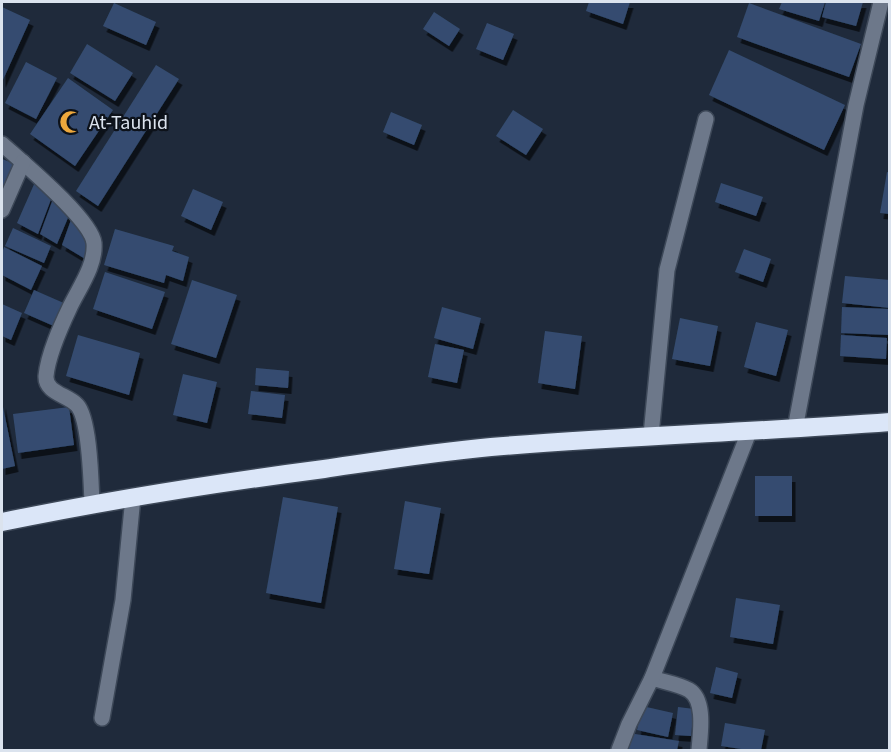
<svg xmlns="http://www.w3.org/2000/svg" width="891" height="752" viewBox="0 0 891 752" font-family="'Source Sans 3',sans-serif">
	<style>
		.building { fill: #344c70; filter: url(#shadow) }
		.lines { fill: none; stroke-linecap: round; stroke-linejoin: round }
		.minor-casing { stroke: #3d4858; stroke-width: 18 }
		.highway-casing { stroke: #3d4858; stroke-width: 21 }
		.minor { stroke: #6d788a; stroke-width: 15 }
		.highway { stroke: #dbe6f8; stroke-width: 18 }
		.labels { text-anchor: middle; stroke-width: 4.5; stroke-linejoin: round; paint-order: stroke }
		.poi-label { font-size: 20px; fill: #dbe3ee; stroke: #0d121a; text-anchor: start }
	</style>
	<defs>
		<filter id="shadow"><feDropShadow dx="3.5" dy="6" stdDeviation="0" flood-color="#0009"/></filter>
	</defs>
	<rect width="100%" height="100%" fill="#1f2a3b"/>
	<g class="building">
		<polygon points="589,2 630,2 623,24 586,11"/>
		<polygon points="782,2 825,2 819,21 779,9"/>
		<polygon points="826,2 863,2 856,26 822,17"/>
		<polygon points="114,3 156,22 146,45 103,26"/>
		<polygon points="749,3 861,44 849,77 737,37"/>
		<polygon points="2,7 30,20 2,82"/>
		<polygon points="434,12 460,29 449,46 423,29"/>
		<polygon points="487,23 514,34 503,60 476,49"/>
		<polygon points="87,44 133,73 115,101 70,73"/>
		<polygon points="729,50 845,105 824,150 709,95"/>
		<polygon points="26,62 57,78 36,119 5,103"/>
		<polygon points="156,65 179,79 98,206 76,191"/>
		<polygon points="68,78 113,110 75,166 30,134"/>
		<polygon points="513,110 543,129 526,155 496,136"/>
		<polygon points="391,112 422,125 414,145 383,132"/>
		<polygon points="2,159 18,165 2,198"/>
		<polygon points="887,172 890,173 890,214 880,213"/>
		<polygon points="35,182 53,194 38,234 17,223"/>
		<polygon points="721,183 763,197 756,216 715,202"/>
		<polygon points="193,189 223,202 211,230 181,216"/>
		<polygon points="53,199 70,213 57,244 40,234"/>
		<polygon points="72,217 91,242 87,260 62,245"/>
		<polygon points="13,228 51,246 44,263 5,246"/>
		<polygon points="115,229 174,246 172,251 189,257 183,281 166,275 164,283 104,265"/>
		<polygon points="4,247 42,266 31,290 2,275 2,253"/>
		<polygon points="744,249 771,259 763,282 735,272"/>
		<polygon points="105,272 165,292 152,329 93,309"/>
		<polygon points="845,276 890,280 890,308 842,303"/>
		<polygon points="192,280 237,295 216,358 171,344"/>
		<polygon points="34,290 66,304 56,327 24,313"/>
		<polygon points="2,304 22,313 11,340 2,336"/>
		<polygon points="442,307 481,318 473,349 434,338"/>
		<polygon points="842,307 890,309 890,335 841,333"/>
		<polygon points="680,318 718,326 710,366 672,359"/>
		<polygon points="756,322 788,330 776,376 744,367"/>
		<polygon points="545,331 582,336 575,389 538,383"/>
		<polygon points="78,335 140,353 129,395 66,376"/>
		<polygon points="841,335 887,338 886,359 840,356"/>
		<polygon points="435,344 464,350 457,383 428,377"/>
		<polygon points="256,368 289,371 288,388 255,385"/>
		<polygon points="183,374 217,382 207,423 173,415"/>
		<polygon points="251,391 285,395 282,418 248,414"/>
		<polygon points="2,402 15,466 2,469"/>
		<polygon points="69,407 74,445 18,453 13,414"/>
		<rect x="755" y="476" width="37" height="40"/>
		<polygon points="283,497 338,507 321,603 266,593"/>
		<polygon points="405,501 441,508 429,574 394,569"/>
		<polygon points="736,598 780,605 773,644 730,637"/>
		<polygon points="716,667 738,673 732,698 710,693"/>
		<polygon points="642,706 673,713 668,737 637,730"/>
		<polygon points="678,707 694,709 691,736 675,735"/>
		<polygon points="725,723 765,730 761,750 748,750 721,746"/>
		<polygon points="629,733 679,741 677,750 626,750"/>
	</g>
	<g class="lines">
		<g class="minor-casing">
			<g id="minor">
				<path d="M2,144C22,162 91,219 94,243C96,265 79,288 70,307C61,326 48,354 46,376C45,393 68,395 77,405C90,419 91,483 92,503"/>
				<polyline points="2,210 23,162"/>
				<polyline points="795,429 856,105 881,2"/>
				<polyline points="651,435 667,270 706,119"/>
				<path d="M652,678C664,682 679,684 689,690C706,700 700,735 699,750"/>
				<polyline points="102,718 123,600 133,497"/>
				<polyline points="619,750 629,724 652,678 749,432"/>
			</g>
		</g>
		<g class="highway-casing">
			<path id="highway" d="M2,522C109,500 216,483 324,469C379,461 435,452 491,447C624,436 757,432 890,422"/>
		</g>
		<use href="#minor" class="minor"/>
		<use href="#highway" class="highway"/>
	</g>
	<defs>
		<g id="mosque-bare" transform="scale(1.8)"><path d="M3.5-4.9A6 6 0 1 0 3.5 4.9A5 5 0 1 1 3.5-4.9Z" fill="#eea83c" stroke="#0d121a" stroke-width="2.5" paint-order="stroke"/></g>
	</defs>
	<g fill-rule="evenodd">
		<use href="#mosque-bare" x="71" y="122"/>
	</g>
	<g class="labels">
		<g class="poi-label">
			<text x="89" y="129">At-Tauhid</text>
		</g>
	</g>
	<rect width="891" height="752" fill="none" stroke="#dbe3ee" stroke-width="6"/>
</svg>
